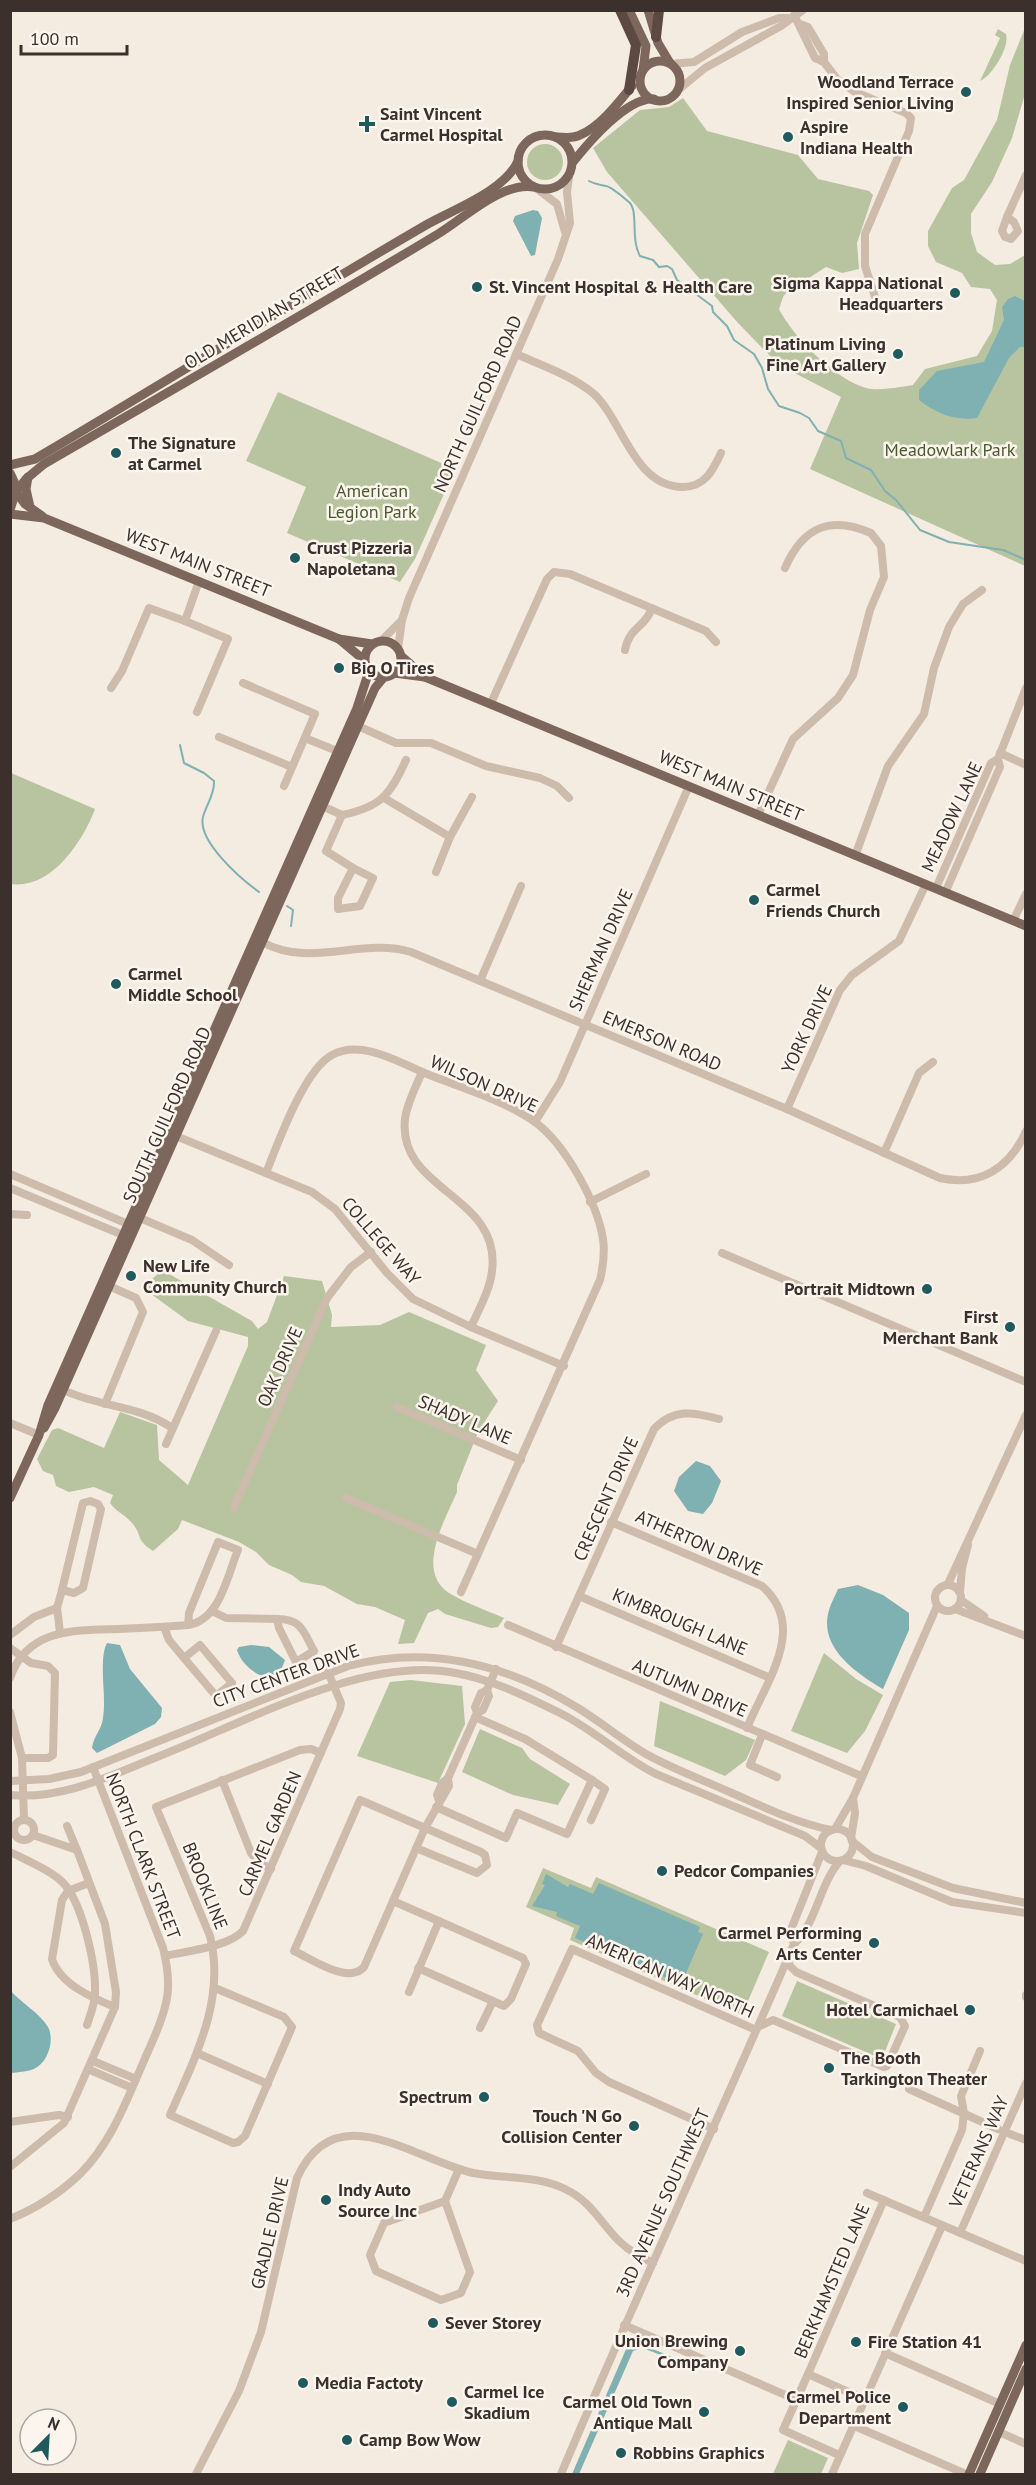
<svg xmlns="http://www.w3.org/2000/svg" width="1036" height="2485" viewBox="0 0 1036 2485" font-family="'PT Sans',sans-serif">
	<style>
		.green { fill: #b8c4a0 }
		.water { fill: #7fb0b2 }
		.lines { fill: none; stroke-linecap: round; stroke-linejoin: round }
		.stream { stroke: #7fb0b2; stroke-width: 2 }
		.minor { stroke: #cdbbac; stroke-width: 8 }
		.major { stroke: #7d675c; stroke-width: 9 }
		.highway { stroke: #5c4a42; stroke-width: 10 }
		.poi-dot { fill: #1f5a5e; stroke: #fbf5ee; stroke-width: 2 }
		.labels { text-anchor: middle; stroke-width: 5; stroke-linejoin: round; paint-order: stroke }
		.poi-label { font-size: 18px; font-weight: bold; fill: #3b302b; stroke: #fbf5ee; text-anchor: start }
		.street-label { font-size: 18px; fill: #3b302b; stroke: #fbf5ee }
		.park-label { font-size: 18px; fill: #4a5a2e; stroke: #fbf5ee }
	</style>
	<rect width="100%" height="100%" fill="#f4ebe1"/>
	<g class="green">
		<path d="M1025,28V94L1012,138L992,182L971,214V233L977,252L995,265L1010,264L1025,255V252V566L810,469L841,397L779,365L738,323L607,172L593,148L640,110L669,107L683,98L707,131L798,155L818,179L869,191L873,195L857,243L859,269L842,273L826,267L804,281L795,280L783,297L779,309C793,337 840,385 872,389C886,390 899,387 913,385L925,369L977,356L992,331L997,300L990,289L971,287L962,273L936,262L928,246V231L952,188L964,180L997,120L1010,65Z"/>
		<path d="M998,29L1006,34C1010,47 992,76 980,81L1000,38L995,35Z"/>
		<circle cx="545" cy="162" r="18"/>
		<polygon points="278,392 455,469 415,559 400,582 287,533 306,487 246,461"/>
		<path d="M11,773L95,809C82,843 51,889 11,884Z"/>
		<path d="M162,1270L252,1321L258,1329L267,1322L284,1276L322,1281L332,1315L331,1327L380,1325L409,1312L486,1345L476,1370L498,1401L478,1432L457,1485V1492C445,1520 415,1571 449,1593C465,1603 486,1610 504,1618L498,1627L491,1628L445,1614L438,1609L428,1613L414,1643L398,1644L405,1620L375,1607L357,1604L324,1586L301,1582L292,1575L269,1565L256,1552L239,1542L182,1520L178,1529L153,1551C135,1539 143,1537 133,1524C126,1515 116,1512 110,1503L113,1495L94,1487L69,1492L56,1486L53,1475L43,1471L37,1459L52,1430L58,1428L104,1448L120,1412L157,1425L159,1460L188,1485L248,1346V1337L188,1321L147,1291L148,1283Z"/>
		<polygon points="824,1653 856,1679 883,1695 865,1731 847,1753 791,1731"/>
		<polygon points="411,1680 462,1686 465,1724 438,1783 357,1756 390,1682"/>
		<polygon points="660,1701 755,1740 746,1760 725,1776 654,1746"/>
		<polygon points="480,1729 522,1748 530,1759 570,1784 558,1805 513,1795 462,1772"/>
		<polygon points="543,1868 591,1888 596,1877 769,1952 742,2015 570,1940 574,1928 526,1907"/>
		<polygon points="797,1981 896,2024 882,2059 782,2016"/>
		<polygon points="788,2440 828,2458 821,2474 773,2474"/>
	</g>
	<g class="water">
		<polygon points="533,210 538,211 542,218 535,255 531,256 513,221 515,216"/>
		<path d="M1015,296L1025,301V347H1020L1009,358L977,418C956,421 937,414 919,400V390L937,371L984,362L1004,320L1002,307L1008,299Z"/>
		<polygon points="696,1461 710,1466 721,1481 712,1503 703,1514 688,1511 674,1491 679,1477"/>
		<path d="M858,1585L883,1595L909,1613V1630L883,1689C856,1673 818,1647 829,1610C831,1603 835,1596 838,1589Z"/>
		<path d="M107,1643L120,1645L130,1669L162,1708L161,1717L155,1724L97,1753L92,1748C93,1737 102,1729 103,1718C107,1697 98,1659 107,1643Z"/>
		<path d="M251,1645L269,1647L285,1660L278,1678C260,1680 242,1666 237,1650L239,1647Z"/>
		<polygon points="546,1874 568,1887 570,1884 593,1894 599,1883 700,1927 698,1932 703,1934 683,1980 678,1978 676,1982 575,1938 580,1926 556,1916 557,1912 532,1906 545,1885 542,1884"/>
		<path d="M10,1990C21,2003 40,2013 48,2027C55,2040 48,2063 34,2069C27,2072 18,2072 11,2073Z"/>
		<polygon points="638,2343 677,2359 678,2362 643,2348 633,2351 579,2474 572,2474 627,2347"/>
	</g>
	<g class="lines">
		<g class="stream">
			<path d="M589,181C596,185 599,184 606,186C612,187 624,198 629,202C639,211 630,238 640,256L653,260L659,267L667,266L672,269L677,280L712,306L713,312L727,326L734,340L754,354L762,368L768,389L779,406L800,413L809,418L818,431L841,441L846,458L871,470L885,491L896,500L920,530L949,542L1003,550L1026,560"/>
			<path d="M180,745L184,763L204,773L214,781C215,794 206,805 203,817C197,841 241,879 259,892"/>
			<polyline points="287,906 293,910 291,926"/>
		</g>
		<g class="minor">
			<polyline points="794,15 815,58 824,62 837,79 855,92 906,113 911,118 909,131 865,234 865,266 877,303"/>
			<polyline points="800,24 808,27 824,54 824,62"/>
			<polyline points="670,64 694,62 742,32 779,18 788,18"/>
			<polyline points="677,91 705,68 781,26 803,10"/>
			<polyline points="536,188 557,204 565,232"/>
			<polygon points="1007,217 1014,222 1018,231 1011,239 1005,237 1002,231"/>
			<polyline points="1007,217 1026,175"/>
			<path d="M516,354C541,365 573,376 594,394C623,421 634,487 683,487C705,487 713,470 721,453"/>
			<polyline points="381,641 402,620"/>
			<polyline points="398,649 402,620 409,598 558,259 570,223 567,192 569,177"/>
			<path d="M625,650C629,627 645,628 652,608"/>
			<polyline points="243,683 315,714 284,786"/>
			<polyline points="111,688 122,671 149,608 185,621"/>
			<polyline points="491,703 547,579 554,572 570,574 706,631 716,642"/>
			<polyline points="197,712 228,639 185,621 199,581"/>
			<polyline points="358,726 396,743 431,743 486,766 540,778 557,786 569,798"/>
			<polyline points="219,737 292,767"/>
			<polyline points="305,738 337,751"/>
			<polyline points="1000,753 1026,765"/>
			<polyline points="384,798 450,837"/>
			<path d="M322,806L342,815C381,807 390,795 406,760"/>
			<polyline points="342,815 326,851 353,868"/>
			<path d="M758,815L793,739L838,698L853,675L870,610L884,577L881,546L871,533C830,515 803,527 785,568"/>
			<polyline points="855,856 888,766 924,714 934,668 949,627 963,604 982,590"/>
			<polygon points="353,868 373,878 360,906 338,909 338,898"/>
			<polyline points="436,872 450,837 472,797"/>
			<polyline points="936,888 991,763 998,759"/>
			<polyline points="945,893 1000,767 998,759 1026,688"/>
			<polyline points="1013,921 1026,894"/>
			<path d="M262,942C311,969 361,937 411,952L787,1109L940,1178C980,1187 1010,1168 1026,1131"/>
			<polyline points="480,981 521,886"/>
			<path d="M422,1072C416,1087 407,1103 405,1119C397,1191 502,1195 492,1271C490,1290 479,1309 471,1327"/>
			<polyline points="787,1109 840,990 852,975 899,941 926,884"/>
			<polyline points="535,1122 560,1082 689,786"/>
			<polyline points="176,1136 312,1192 335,1209 387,1273 413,1299 471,1327 564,1366"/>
			<polyline points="884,1153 919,1073 933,1062"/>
			<path d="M266,1173C278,1143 304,1070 332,1055C362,1039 398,1062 427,1074C462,1088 504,1100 535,1122C565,1144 597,1202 603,1239C605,1252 603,1267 600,1280L461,1592"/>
			<polyline points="10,1174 128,1224"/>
			<polyline points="10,1188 123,1235"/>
			<polyline points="590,1202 646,1174"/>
			<polyline points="10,1214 27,1215"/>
			<polyline points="140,1218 192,1240 229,1265"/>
			<polyline points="722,1253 1026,1382"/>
			<path d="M63,1390C99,1407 139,1405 172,1428"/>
			<polyline points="105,1404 143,1312 136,1298 109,1286"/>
			<polyline points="397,1407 521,1460"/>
			<polyline points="10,1423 39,1435"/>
			<polyline points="166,1444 216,1331"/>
			<polyline points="346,1498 478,1554"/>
			<polygon points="90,1501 98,1504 101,1509 83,1588 74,1593 62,1590 83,1503"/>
			<polyline points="234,1507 327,1298 351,1267 371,1252"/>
			<path d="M611,1522L762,1586C809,1627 765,1683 747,1728"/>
			<polyline points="948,1584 1026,1415"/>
			<circle cx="948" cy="1598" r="13"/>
			<polyline points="960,1592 962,1568 968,1545"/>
			<polyline points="579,1596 768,1677"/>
			<polyline points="961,1600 984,1616"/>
			<polyline points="955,1609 1026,1636"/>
			<polyline points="212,1611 226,1618 277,1619"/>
			<path d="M277,1619C302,1619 303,1631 314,1651L296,1662L279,1628Z"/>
			<polyline points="508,1625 861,1776"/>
			<polyline points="164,1627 169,1640 184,1658"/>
			<polyline points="60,1632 57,1608 62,1590"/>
			<polyline points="10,1635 34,1617 57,1608"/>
			<polygon points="200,1645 232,1683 216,1696 184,1658"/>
			<path d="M556,1647L654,1429C674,1408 694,1412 719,1419"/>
			<polyline points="10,1648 31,1663 48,1666 55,1673 53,1755 48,1758 22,1758"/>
			<path d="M10,1678C27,1628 75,1630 118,1629C142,1628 165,1627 188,1625C220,1620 227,1576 238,1550L218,1542L189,1613L188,1625"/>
			<polyline points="10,1712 22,1758 24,1820"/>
			<polyline points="477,1713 483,1710 489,1696 487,1690 496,1669"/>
			<polyline points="475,1717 525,1739 592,1780"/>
			<polyline points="762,1735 750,1765 777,1777"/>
			<polyline points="222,1780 251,1853 258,1862 271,1869"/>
			<path d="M10,1781L49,1779L81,1772L348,1666C430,1644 506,1664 578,1708C601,1722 622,1740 646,1754C671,1768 698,1778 725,1790C760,1805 793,1822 831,1830"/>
			<path d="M10,1795C65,1800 113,1774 162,1755C246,1722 360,1658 450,1672C489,1678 526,1696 560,1713C594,1730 622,1757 656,1774L805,1836L821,1848"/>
			<polyline points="439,1801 437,1795 442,1783 448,1778"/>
			<polyline points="436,1807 506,1838 517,1813 567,1834 592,1780 605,1789 591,1820"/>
			<circle cx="24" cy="1830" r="10"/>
			<polyline points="67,1826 77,1850"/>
			<circle cx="837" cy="1845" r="16"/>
			<polyline points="835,1829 853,1798 937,1606"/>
			<polyline points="851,1838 855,1813 853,1798"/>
			<polyline points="852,1841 872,1857 953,1888 1026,1903"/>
			<path d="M416,1848L477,1873L487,1865L485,1855L481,1852L360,1800L294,1951C312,1959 348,1985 364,1967L425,1828L449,1786L448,1778L477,1713L475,1707L481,1693L487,1690"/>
			<path d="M10,1852C26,1860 46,1868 59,1879C82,1897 96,1965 95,1993C95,2004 90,2015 87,2025"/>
			<polyline points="843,1860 866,1866 952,1902 1026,1913"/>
			<path d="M89,1883L68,1891L62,1900L52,1959C60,1984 92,1998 115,2007"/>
			<polyline points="393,1901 523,1958 526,1964 511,1999 504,2006 418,1968"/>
			<polyline points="794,1944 790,1932 822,1852"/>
			<path d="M165,1956C187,1951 228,1947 243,1931L340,1709L341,1703L328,1672"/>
			<path d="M215,1988L284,2017L292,2027L245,2136L238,2142L233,2143L170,2115C195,2057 226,2000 210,1936L156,1807L300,1750L311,1749L321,1753"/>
			<polyline points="409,1992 439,1921"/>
			<polyline points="1026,1995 1026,1997"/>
			<polyline points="758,2027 773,2020 884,2067 887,2066 905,2026 900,2017 796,1972 790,1966 787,1958"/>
			<polyline points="480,2028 493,2001"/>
			<polyline points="197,2053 268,2084"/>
			<polyline points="93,2061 136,2079"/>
			<polyline points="90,2070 132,2088"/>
			<polyline points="909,2089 998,2129"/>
			<polyline points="10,2122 59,2115 68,2117"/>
			<polyline points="714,2129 609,2082 596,2073 578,2051 539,2033 537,2025 572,1949 756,2030"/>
			<polyline points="1010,2134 1026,2140"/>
			<polyline points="10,2167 64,2123 115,2007 116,1992 105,1924 77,1850 33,1835"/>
			<polyline points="867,2193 1026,2261"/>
			<polyline points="445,2201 384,2223 370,2255 376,2271 441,2300 461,2293 470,2272 445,2201 459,2169"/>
			<polyline points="924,2217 962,2130 964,2113 961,2096 980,2051"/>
			<path d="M10,2219C37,2208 59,2194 80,2174C111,2143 126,2102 143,2063C152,2042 163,2020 167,1998C170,1981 167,1964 163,1948L93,1767"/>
			<polyline points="960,2233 1026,2083"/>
			<polyline points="624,2325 797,2400"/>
			<polyline points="885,2353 1000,2404"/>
			<polyline points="808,2374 884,2200"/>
			<polyline points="852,2425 966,2474"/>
			<polyline points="999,2432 1026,2444"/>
			<polyline points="839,2455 783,2430 808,2374 864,2399"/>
			<path d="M196,2474L239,2391L261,2332L297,2178C335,2094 413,2159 473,2173C504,2179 539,2175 567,2190C590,2201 601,2223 619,2241C629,2251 641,2257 653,2263"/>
			<path d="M561,2474C636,2296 717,2122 794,1944C816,1924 819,1886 839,1862"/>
			<polyline points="832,2474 942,2226"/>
		</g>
		<g class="major">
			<polyline points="629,10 646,46 643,70"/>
			<polyline points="648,10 658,43 670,63"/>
			<circle cx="660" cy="81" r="20"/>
			<circle cx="545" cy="162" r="27"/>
			<path d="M556,137C564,137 573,139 580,135C600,127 619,102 632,86"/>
			<path d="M573,162C589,142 627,97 654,99"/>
			<path d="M10,465L35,459C166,382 295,301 426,225C454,209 505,191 518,161"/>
			<polyline points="10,473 17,488 10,510"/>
			<polyline points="28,477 26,489 30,507"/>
			<path d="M17,490L26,479L44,464C176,388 308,312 438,234C466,217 501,182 534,187"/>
			<polyline points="17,493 25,504 42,516"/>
			<polyline points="10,514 44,518 339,639 372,644"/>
			<polyline points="339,639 364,660"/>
			<circle cx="383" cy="659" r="18"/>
			<polyline points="401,656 425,677 1026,926"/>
			<polyline points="394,673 425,677"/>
			<polyline points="44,1428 55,1408 354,735 375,688 384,677"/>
			<polyline points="10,1498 39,1435 48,1405 357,708 369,671"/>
			<polyline points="969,2474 1026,2345"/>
			<polyline points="980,2474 1026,2369"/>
		</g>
		<g class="highway">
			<polyline points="620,10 636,45 629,90"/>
			<polyline points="656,37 659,10"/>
		</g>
	</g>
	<g class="poi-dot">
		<circle cx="966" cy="92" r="6"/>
		<path d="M364 115h6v6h6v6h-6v6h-6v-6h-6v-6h6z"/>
		<circle cx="788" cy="137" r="6"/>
		<circle cx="477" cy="287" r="6"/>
		<circle cx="955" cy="293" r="6"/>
		<circle cx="898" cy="354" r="6"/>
		<circle cx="116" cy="453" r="6"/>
		<circle cx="295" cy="558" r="6"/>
		<circle cx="339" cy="668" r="6"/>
		<circle cx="754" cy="900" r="6"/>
		<circle cx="116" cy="984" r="6"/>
		<circle cx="131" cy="1276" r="6"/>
		<circle cx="927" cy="1289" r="6"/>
		<circle cx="1010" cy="1327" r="6"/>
		<circle cx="662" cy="1871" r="6"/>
		<circle cx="874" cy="1943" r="6"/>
		<circle cx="970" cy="2010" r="6"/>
		<circle cx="829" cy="2068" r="6"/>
		<circle cx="484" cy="2097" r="6"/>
		<circle cx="634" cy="2126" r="6"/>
		<circle cx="326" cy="2200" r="6"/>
		<circle cx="433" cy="2323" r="6"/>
		<circle cx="856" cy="2342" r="6"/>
		<circle cx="740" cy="2351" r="6"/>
		<circle cx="303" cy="2383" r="6"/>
		<circle cx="452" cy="2402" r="6"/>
		<circle cx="903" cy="2407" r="6"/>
		<circle cx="704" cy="2412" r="6"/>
		<circle cx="347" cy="2440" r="6"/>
		<circle cx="621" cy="2453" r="6"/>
	</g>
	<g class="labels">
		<g class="poi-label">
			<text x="954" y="88" text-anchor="end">Woodland Terrace<tspan x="954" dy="21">Inspired Senior Living</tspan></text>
			<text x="380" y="120">Saint Vincent<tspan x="380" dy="21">Carmel Hospital</tspan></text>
			<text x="800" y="133">Aspire<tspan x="800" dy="21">Indiana Health</tspan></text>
			<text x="943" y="289" text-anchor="end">Sigma Kappa National<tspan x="943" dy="21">Headquarters</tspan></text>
			<text x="489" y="293">St. Vincent Hospital &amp; Health Care</text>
			<text x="886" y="350" text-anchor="end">Platinum Living<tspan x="886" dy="21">Fine Art Gallery</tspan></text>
			<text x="128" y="449">The Signature<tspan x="128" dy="21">at Carmel</tspan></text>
			<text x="307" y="554">Crust Pizzeria<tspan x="307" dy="21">Napoletana</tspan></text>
			<text x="351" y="674">Big O Tires</text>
			<text x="766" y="896">Carmel<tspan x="766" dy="21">Friends Church</tspan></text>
			<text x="128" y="980">Carmel<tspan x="128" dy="21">Middle School</tspan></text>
			<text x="143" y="1272">New Life<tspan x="143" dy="21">Community Church</tspan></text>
			<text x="915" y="1295" text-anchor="end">Portrait Midtown</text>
			<text x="998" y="1323" text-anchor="end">First<tspan x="998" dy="21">Merchant Bank</tspan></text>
			<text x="674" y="1877">Pedcor Companies</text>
			<text x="862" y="1939" text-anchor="end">Carmel Performing<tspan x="862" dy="21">Arts Center</tspan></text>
			<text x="958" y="2016" text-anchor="end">Hotel Carmichael</text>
			<text x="841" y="2064">The Booth<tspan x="841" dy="21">Tarkington Theater</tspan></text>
			<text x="472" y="2103" text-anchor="end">Spectrum</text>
			<text x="622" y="2122" text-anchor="end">Touch 'N Go<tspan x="622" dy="21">Collision Center</tspan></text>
			<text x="338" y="2196">Indy Auto<tspan x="338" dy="21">Source Inc</tspan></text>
			<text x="445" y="2329">Sever Storey</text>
			<text x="728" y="2347" text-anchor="end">Union Brewing<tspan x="728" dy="21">Company</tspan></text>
			<text x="868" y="2348">Fire Station 41</text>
			<text x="315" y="2389">Media Factoty</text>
			<text x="464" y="2398">Carmel Ice<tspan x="464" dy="21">Skadium</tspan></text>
			<text x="891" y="2403" text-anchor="end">Carmel Police<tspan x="891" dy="21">Department</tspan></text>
			<text x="692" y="2408" text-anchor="end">Carmel Old Town<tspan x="692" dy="21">Antique Mall</tspan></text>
			<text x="359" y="2446">Camp Bow Wow</text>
			<text x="633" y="2459">Robbins Graphics</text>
		</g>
		<g class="street-label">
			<text transform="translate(264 318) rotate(-31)" y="6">OLD MERIDIAN STREET</text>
			<text transform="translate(478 404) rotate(-66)" y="6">NORTH GUILFORD ROAD</text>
			<text transform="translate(198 563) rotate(22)" y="6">WEST MAIN STREET</text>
			<text transform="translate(731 786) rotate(23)" y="6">WEST MAIN STREET</text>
			<text transform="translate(952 817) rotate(-65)" y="6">MEADOW LANE</text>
			<text transform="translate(601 950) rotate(-66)" y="6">SHERMAN DRIVE</text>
			<text transform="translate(807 1029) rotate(-65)" y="6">YORK DRIVE</text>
			<text transform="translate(662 1041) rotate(23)" y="6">EMERSON ROAD</text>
			<text transform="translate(484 1084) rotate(24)" y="6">WILSON DRIVE</text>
			<text transform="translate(167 1115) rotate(-66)" y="6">SOUTH GUILFORD ROAD</text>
			<text transform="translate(381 1241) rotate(49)" y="6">COLLEGE WAY</text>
			<text transform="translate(280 1367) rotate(-66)" y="6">OAK DRIVE</text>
			<text transform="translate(465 1420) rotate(23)" y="6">SHADY LANE</text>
			<text transform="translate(606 1499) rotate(-66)" y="6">CRESCENT DRIVE</text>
			<text transform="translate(699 1543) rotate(24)" y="6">ATHERTON DRIVE</text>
			<text transform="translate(680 1622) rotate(23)" y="6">KIMBROUGH LANE</text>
			<text transform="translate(286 1676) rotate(-20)" y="6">CITY CENTER DRIVE</text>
			<text transform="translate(690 1688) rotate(23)" y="6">AUTUMN DRIVE</text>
			<text transform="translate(270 1834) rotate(-67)" y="6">CARMEL GARDEN</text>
			<text transform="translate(143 1856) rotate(69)" y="6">NORTH CLARK STREET</text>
			<text transform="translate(205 1886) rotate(68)" y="6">BROOKLINE</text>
			<text transform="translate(670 1976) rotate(24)" y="6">AMERICAN WAY NORTH</text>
			<text transform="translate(979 2152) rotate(-66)" y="6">VETERANS WAY</text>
			<text transform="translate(663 2203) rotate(-66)" y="6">3RD AVENUE SOUTHWEST</text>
			<text transform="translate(270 2233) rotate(-77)" y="6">GRADLE DRIVE</text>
			<text transform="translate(832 2281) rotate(-67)" y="6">BERKHAMSTED LANE</text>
		</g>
		<g class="park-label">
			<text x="950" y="456">Meadowlark Park</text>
			<text x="372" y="497">American<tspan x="372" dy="21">Legion Park</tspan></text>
		</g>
	</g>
	<rect width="1036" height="2485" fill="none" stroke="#3b302b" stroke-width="24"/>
	<g transform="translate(48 2437) rotate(24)"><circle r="28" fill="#fbf5ee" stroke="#aea6a0" stroke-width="1.5"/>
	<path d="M0-4.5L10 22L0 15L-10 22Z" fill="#1f5a5e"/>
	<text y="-9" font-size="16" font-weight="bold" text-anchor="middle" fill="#3b302b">N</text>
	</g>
	<path d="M21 45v9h106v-9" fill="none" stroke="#3b302b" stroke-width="3"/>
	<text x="30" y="45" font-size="18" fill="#3b302b" stroke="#fbf5ee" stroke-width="4.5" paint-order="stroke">100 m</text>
</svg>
